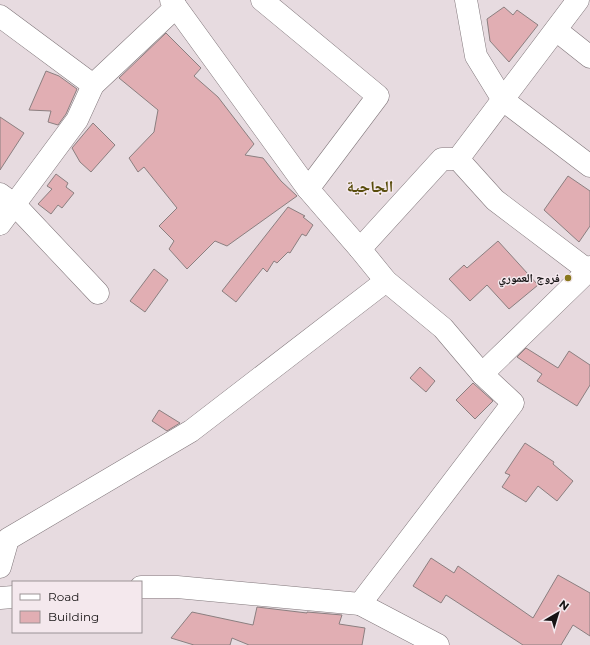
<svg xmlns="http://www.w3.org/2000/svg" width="590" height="645" viewBox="0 0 590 645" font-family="Montserrat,'Noto Naskh Arabic',sans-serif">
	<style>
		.building { fill: #e1aeb3; stroke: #8b7f80 }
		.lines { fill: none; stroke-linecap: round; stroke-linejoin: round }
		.minor-casing { stroke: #81777b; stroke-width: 23 }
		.minor { stroke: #fff; stroke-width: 22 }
		.poi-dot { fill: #89771b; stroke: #f4e8ed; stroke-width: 1.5 }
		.labels { text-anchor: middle; stroke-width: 3; stroke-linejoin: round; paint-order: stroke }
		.poi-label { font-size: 12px; font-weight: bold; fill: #161314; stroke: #f4e8ed; text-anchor: end }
		.district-label { font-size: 16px; font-weight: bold; fill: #584c0b; stroke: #f4e8ed }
	</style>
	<rect width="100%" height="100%" fill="#e7dbe0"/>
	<g class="building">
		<polygon points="504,7 513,15 517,10 538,25 509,62 490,41 487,19"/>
		<polygon points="166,33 201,68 194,76 218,97 254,144 245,155 263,158 281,181 297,196 227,246 215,241 187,269 169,249 174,241 159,226 177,208 144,167 138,172 129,158 154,132 158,110 119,78"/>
		<polygon points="46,71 59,76 77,89 66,114 58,125 48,122 51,111 29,110"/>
		<polygon points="0,117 24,133 0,170"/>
		<polygon points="93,123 115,145 91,172 80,162 72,148"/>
		<polygon points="56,174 68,183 66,187 74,193 62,208 58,205 51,214 38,204 52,189 47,186"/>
		<polygon points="568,176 590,191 590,226 579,242 544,210"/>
		<polygon points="288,207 305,216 303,217 313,225 306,236 302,234 290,253 288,252 277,263 274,261 267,272 263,268 236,302 222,291"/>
		<polygon points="498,241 538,285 509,309 487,285 470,301 449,279 464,265 467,268"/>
		<polygon points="154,269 168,280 145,312 130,301"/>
		<polygon points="526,348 558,368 569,351 590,365 590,385 577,406 537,381 542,374 517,357"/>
		<polygon points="420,367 435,381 426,392 410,378"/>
		<polygon points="473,383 493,401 475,419 456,400"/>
		<polygon points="159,410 180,423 167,431 152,421"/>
		<polygon points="525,443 554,462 553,464 573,481 557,501 538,486 526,502 502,487 510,475 505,473"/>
		<polygon points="431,558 454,573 458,566 533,618 558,575 590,593 590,636 573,625 561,645 523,645 446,595 441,603 413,586"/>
		<polygon points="257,607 307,613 307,612 342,615 339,624 365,628 362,645 249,645 232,638 230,645 194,645 171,638 192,612 253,625"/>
	</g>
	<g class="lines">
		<g class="minor-casing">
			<g id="minor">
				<polyline points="171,0 308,189 360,249 442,159 458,159"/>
				<polyline points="262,0 378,96 308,189"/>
				<polyline points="466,0 476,56 503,100 590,166"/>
				<polyline points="578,0 458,159 495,200 590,272"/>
				<polyline points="0,16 93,85 176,7"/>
				<polyline points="556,30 590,57"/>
				<polyline points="0,194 15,205 98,293"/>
				<polyline points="0,224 77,120 93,85"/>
				<polyline points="360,249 386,281 443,328 482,374"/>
				<polyline points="0,567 8,539 191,431 386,281"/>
				<polyline points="141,587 177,587 360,604 513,403 482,374 588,271 590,267"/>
				<polyline points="0,598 13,597"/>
				<polyline points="360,604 438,645"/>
			</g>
		</g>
		<use href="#minor" class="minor"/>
	</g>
	<circle class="poi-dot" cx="568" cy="278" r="4"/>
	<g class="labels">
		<g class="poi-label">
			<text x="560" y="282">فروج العموري</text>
		</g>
		<g class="district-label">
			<text x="370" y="192">الجاجية</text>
		</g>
	</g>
	<rect x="12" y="581" width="130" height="52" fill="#f4e8ed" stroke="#9b9396"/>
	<rect x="20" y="594" width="20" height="6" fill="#ffffff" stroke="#9b9396"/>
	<text x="48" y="601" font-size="12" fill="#161314">Road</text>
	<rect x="20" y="611" width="20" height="12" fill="#e1aeb3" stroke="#9b9396"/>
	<text x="48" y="621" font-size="12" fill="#161314">Building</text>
	<g transform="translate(558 613) rotate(38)" stroke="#f4e8ed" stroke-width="3" paint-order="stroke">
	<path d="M0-3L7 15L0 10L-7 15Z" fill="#161314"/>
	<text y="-6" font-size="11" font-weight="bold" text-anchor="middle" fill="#161314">N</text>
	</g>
</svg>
